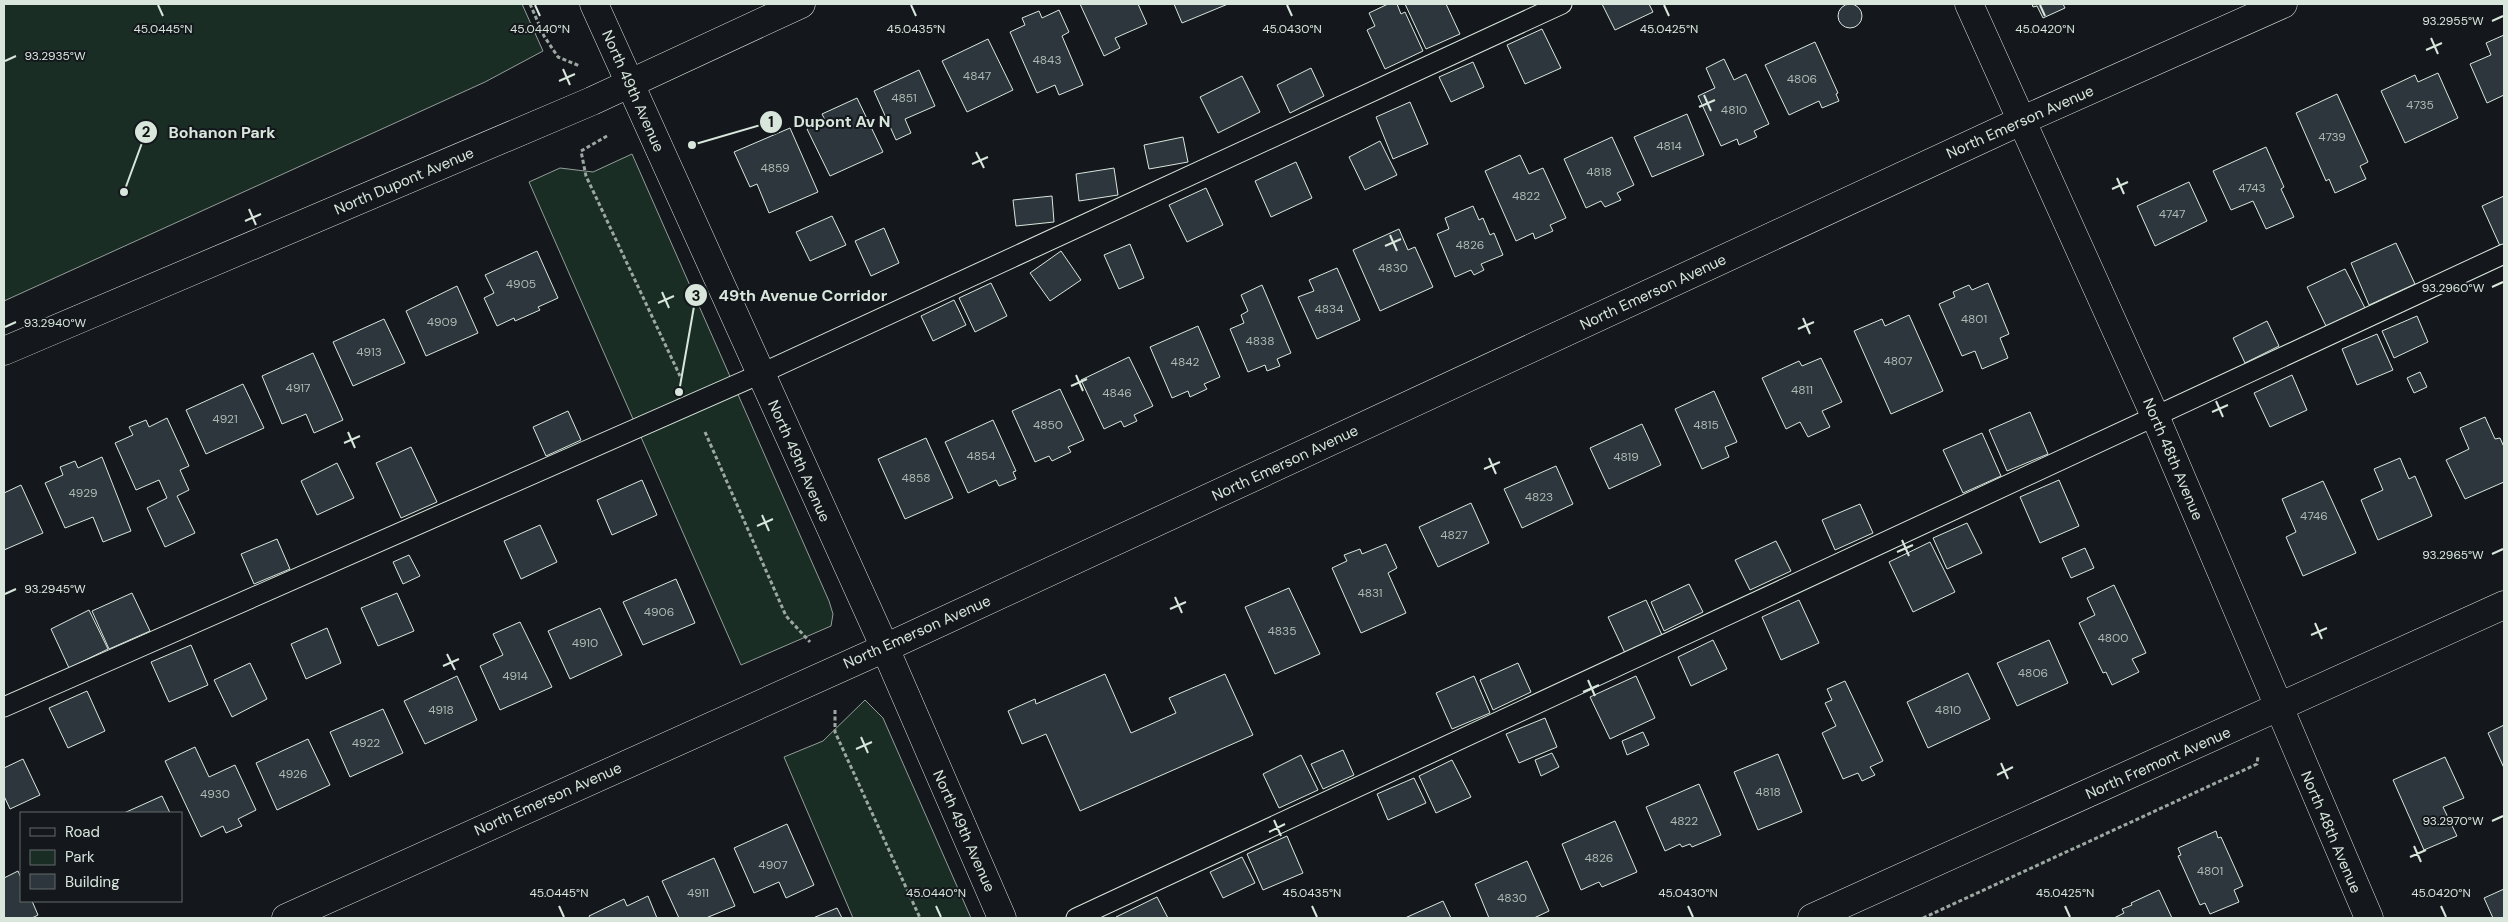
<svg xmlns="http://www.w3.org/2000/svg" width="2508" height="922" viewBox="0 0 2508 922" font-family="'DM Sans',sans-serif">
	<style>
		.green { fill: #1a2d24; stroke: #939e99 }
		.building { fill: #2c363c; stroke: #d8e6dc }
		.lines { fill: none; stroke-linecap: round; stroke-linejoin: round }
		.lane-casing { stroke: #d8e6dc; stroke-width: 21 }
		.street-casing { stroke: #d8e6dc; stroke-width: 29 }
		.secondary-casing { stroke: #d8e6dc; stroke-width: 29 }
		.path { stroke: #9da8a2; stroke-width: 3; stroke-dasharray: 4 2.5; stroke-linecap: butt }
		.lane { stroke: #14181c; stroke-width: 19 }
		.street { stroke: #14181c; stroke-width: 28 }
		.secondary { stroke: #14181c; stroke-width: 28 }
		.ticks { fill: none; stroke: #d8e6dc; stroke-width: 2 }
		.labels { text-anchor: middle; stroke-width: 4; stroke-linejoin: round; paint-order: stroke }
		.number-label { font-size: 12px; fill: #adbab4 }
		.street-label { font-size: 15px; fill: #d8e6dc; stroke: #14181c }
		.ticks-label { font-size: 12px; text-anchor: middle; fill: #d8e6dc; stroke: #14181c; stroke-width: 4; stroke-linejoin: round; paint-order: stroke }
		.leader { fill: none; stroke: #d8e6dc; stroke-width: 2 }
		.callout-dot { fill: #d8e6dc; stroke: #14181c; stroke-width: 2 }
		.mark-label { font-size: 15px; text-anchor: middle; font-weight: bold; fill: #111 }
		.callout-label { font-size: 16px; text-anchor: middle; font-weight: bold; fill: #d8e6dc; stroke: #14181c; stroke-width: 4; stroke-linejoin: round; paint-order: stroke }
	</style>
	<rect width="100%" height="100%" fill="#14181c"/>
	<g class="green">
		<polygon points="4,4 522,4 543,51 485,82 4,301"/>
		<polygon points="632,154 829,601 833,614 831,626 741,665 529,182 560,168 593,172"/>
		<polygon points="865,700 883,718 971,918 853,918 784,757 823,741"/>
	</g>
	<g class="building">
		<polygon points="1080,4 1138,4 1147,24 1115,38 1120,48 1104,56"/>
		<polygon points="1174,4 1228,4 1182,23"/>
		<polygon points="1388,4 1397,4 1401,14 1405,12 1423,51 1385,69 1367,30 1375,26 1369,13"/>
		<polygon points="1405,4 1446,4 1460,34 1426,49"/>
		<polygon points="1602,4 1649,4 1653,12 1615,30"/>
		<polygon points="2032,4 2063,4 2065,8 2043,18 2037,6 2033,7"/>
		<circle cx="1850" cy="16" r="12"/>
		<polygon points="1059,10 1069,32 1062,36 1083,85 1059,95 1055,85 1037,93 1010,32 1025,25 1022,18 1039,11 1042,18"/>
		<polygon points="1542,29 1561,68 1525,84 1507,45"/>
		<polygon points="2504,35 2504,95 2487,103 2470,64 2491,55 2486,43"/>
		<polygon points="988,39 1013,90 967,112 942,61"/>
		<polygon points="1815,42 1838,93 1836,94 1839,101 1822,108 1819,101 1789,115 1765,65"/>
		<polygon points="1724,59 1734,80 1746,74 1769,124 1754,131 1757,137 1739,145 1737,139 1721,146 1698,96 1715,88 1706,68"/>
		<polygon points="1473,62 1484,87 1451,102 1439,77"/>
		<polygon points="1311,68 1324,96 1290,113 1277,85"/>
		<polygon points="919,70 935,106 905,119 911,133 896,140 874,91"/>
		<polygon points="2438,73 2458,118 2405,143 2381,91 2415,75 2418,82"/>
		<polygon points="1242,76 1260,112 1218,133 1200,97"/>
		<polygon points="2337,94 2368,162 2360,166 2366,179 2335,193 2329,179 2326,181 2296,113"/>
		<polygon points="857,98 883,152 830,176 807,129 825,120 822,114"/>
		<polygon points="1410,102 1428,144 1393,159 1376,117"/>
		<polygon points="1687,114 1704,155 1652,177 1634,137"/>
		<polygon points="790,128 818,192 769,213 757,184 750,187 734,152"/>
		<polygon points="1183,137 1188,162 1149,169 1144,145"/>
		<polygon points="1612,137 1634,185 1617,193 1621,200 1605,207 1601,201 1586,208 1564,159"/>
		<polygon points="1380,141 1397,175 1365,190 1349,157"/>
		<polygon points="2266,147 2284,187 2281,189 2294,217 2266,229 2253,201 2231,210 2213,171"/>
		<polygon points="1520,155 1529,174 1543,168 1566,218 1550,225 1553,231 1535,239 1533,233 1516,241 1485,171"/>
		<polygon points="1296,162 1312,198 1271,217 1255,181"/>
		<polygon points="1114,168 1118,195 1079,201 1076,174"/>
		<polygon points="2189,182 2207,221 2155,246 2137,206"/>
		<polygon points="1206,188 1223,225 1187,242 1169,205"/>
		<polygon points="1052,196 1054,222 1016,226 1013,200"/>
		<polygon points="2504,196 2504,244 2500,246 2482,206"/>
		<polygon points="1473,206 1479,220 1483,218 1490,235 1494,233 1503,255 1481,264 1484,270 1474,275 1471,270 1455,277 1437,234 1449,229 1445,218"/>
		<polygon points="832,216 846,245 810,261 796,232"/>
		<polygon points="884,228 899,263 871,276 855,241"/>
		<polygon points="1399,229 1408,250 1415,247 1433,287 1380,311 1353,250"/>
		<polygon points="2396,243 2415,284 2369,305 2351,263"/>
		<polygon points="1130,244 1144,278 1119,289 1104,255"/>
		<polygon points="537,251 558,298 538,307 540,310 515,321 514,318 497,326 484,298 494,293 485,275"/>
		<polygon points="1061,251 1081,280 1050,301 1030,273"/>
		<polygon points="1337,268 1360,320 1317,339 1298,297 1314,291 1309,280"/>
		<polygon points="2345,269 2365,308 2326,326 2307,287"/>
		<polygon points="991,283 1007,316 975,332 959,298"/>
		<polygon points="1988,283 2009,334 2000,338 2008,358 1982,369 1975,351 1962,356 1939,304 1955,297 1953,292 1969,285 1972,290"/>
		<polygon points="1262,285 1291,353 1277,359 1280,366 1267,371 1265,365 1248,372 1230,329 1244,323 1241,315 1248,311 1241,295"/>
		<polygon points="457,286 478,333 426,356 406,311"/>
		<polygon points="954,300 966,325 933,341 921,316"/>
		<polygon points="1909,315 1943,391 1891,414 1854,331 1882,319 1885,326"/>
		<polygon points="2417,316 2428,342 2394,358 2382,331"/>
		<polygon points="384,319 405,363 353,386 333,342"/>
		<polygon points="2267,321 2279,346 2245,363 2233,338"/>
		<polygon points="1198,326 1220,377 1204,384 1207,389 1190,397 1188,391 1172,398 1150,347"/>
		<polygon points="2377,334 2393,370 2357,385 2342,349"/>
		<polygon points="313,353 343,420 314,433 306,414 282,424 262,376"/>
		<polygon points="1129,357 1153,406 1134,415 1137,421 1124,427 1121,421 1104,429 1081,380"/>
		<polygon points="1821,358 1842,402 1822,411 1830,427 1808,437 1800,422 1786,429 1762,378 1799,361 1802,366"/>
		<polygon points="2420,372 2427,387 2414,393 2407,378"/>
		<polygon points="2292,375 2307,410 2270,427 2254,393"/>
		<polygon points="243,384 264,428 206,454 186,410"/>
		<polygon points="1060,389 1084,440 1068,447 1071,452 1052,461 1049,456 1035,462 1012,411"/>
		<polygon points="1714,391 1737,442 1725,447 1729,457 1702,469 1675,409"/>
		<polygon points="568,411 581,440 546,456 533,427"/>
		<polygon points="2030,412 2048,454 2007,471 1989,430"/>
		<polygon points="2485,417 2495,439 2500,438 2504,447 2504,482 2465,499 2446,460 2469,449 2460,428"/>
		<polygon points="167,418 189,466 180,470 189,490 177,496 195,533 165,547 147,508 167,498 159,480 136,490 115,443 133,435 129,427 146,420 149,427"/>
		<polygon points="993,420 1016,471 1013,472 1016,479 999,486 996,480 968,493 945,442"/>
		<polygon points="1642,424 1661,465 1609,489 1590,448"/>
		<polygon points="1982,433 2001,476 1963,493 1943,450"/>
		<polygon points="926,438 953,498 905,519 878,459"/>
		<polygon points="411,447 437,502 401,518 376,463"/>
		<polygon points="102,457 131,531 103,542 93,517 65,528 45,483 63,475 60,467 75,461 78,468"/>
		<polygon points="2400,458 2409,479 2415,476 2432,516 2378,540 2361,500 2383,490 2374,469"/>
		<polygon points="337,463 354,498 317,515 301,481"/>
		<polygon points="1556,466 1573,504 1522,528 1504,489"/>
		<polygon points="642,480 657,515 612,535 597,500"/>
		<polygon points="2059,480 2079,526 2040,543 2020,497"/>
		<polygon points="2323,481 2356,553 2303,576 2286,537 2296,532 2282,499"/>
		<polygon points="21,485 43,533 4,550 4,493"/>
		<polygon points="1471,503 1489,543 1438,567 1419,527"/>
		<polygon points="1860,504 1873,533 1835,550 1822,520"/>
		<polygon points="1967,523 1982,553 1947,569 1933,538"/>
		<polygon points="540,525 557,562 521,579 504,541"/>
		<polygon points="277,539 290,569 254,584 241,554"/>
		<polygon points="1776,541 1791,571 1750,590 1735,560"/>
		<polygon points="1930,542 1955,592 1913,612 1889,562"/>
		<polygon points="1386,544 1397,568 1388,573 1406,613 1361,633 1332,568 1347,561 1344,555 1360,549 1362,554"/>
		<polygon points="2085,548 2094,568 2071,578 2062,558"/>
		<polygon points="409,555 420,576 403,584 393,562"/>
		<polygon points="676,579 695,623 643,645 623,602"/>
		<polygon points="1689,584 1703,612 1664,631 1651,602"/>
		<polygon points="2114,585 2146,653 2132,659 2139,672 2112,685 2106,672 2103,673 2079,623 2095,615 2087,598"/>
		<polygon points="1289,588 1320,654 1275,674 1245,607"/>
		<polygon points="132,593 150,631 109,649 92,611"/>
		<polygon points="397,593 414,631 378,646 361,608"/>
		<polygon points="1646,600 1662,635 1625,653 1608,617"/>
		<polygon points="1799,600 1819,643 1781,660 1762,617"/>
		<polygon points="600,608 622,655 570,679 548,631"/>
		<polygon points="89,610 108,649 69,668 51,629"/>
		<polygon points="520,622 552,687 500,710 480,666 503,655 493,634"/>
		<polygon points="327,628 341,663 306,679 291,644"/>
		<polygon points="1713,640 1727,669 1691,686 1678,657"/>
		<polygon points="2049,640 2068,683 2017,706 1997,663"/>
		<polygon points="191,645 208,685 169,702 151,662"/>
		<polygon points="250,663 267,699 232,717 214,680"/>
		<polygon points="1518,663 1531,692 1493,710 1480,680"/>
		<polygon points="1968,673 1990,719 1928,748 1907,702"/>
		<polygon points="1105,674 1131,733 1176,713 1169,698 1225,674 1253,735 1080,811 1046,734 1022,744 1008,711 1035,699 1036,704"/>
		<polygon points="457,676 477,720 425,744 404,701"/>
		<polygon points="1474,676 1490,713 1452,729 1436,693"/>
		<polygon points="1636,676 1655,718 1610,739 1590,697"/>
		<polygon points="1845,681 1883,761 1870,767 1875,775 1862,781 1858,773 1843,779 1822,733 1836,726 1825,703 1832,700 1827,689"/>
		<polygon points="87,691 105,731 68,748 49,708"/>
		<polygon points="383,709 403,753 350,777 330,732"/>
		<polygon points="1545,718 1557,747 1519,763 1506,734"/>
		<polygon points="2504,725 2504,768 2488,733"/>
		<polygon points="1643,732 1649,745 1627,755 1622,741"/>
		<polygon points="308,739 330,785 277,810 256,763"/>
		<polygon points="195,747 209,777 235,765 256,810 238,819 242,826 226,833 223,826 201,837 165,761"/>
		<polygon points="1343,750 1354,775 1323,789 1311,764"/>
		<polygon points="1552,753 1559,767 1541,776 1535,760"/>
		<polygon points="1778,754 1802,812 1758,830 1734,772"/>
		<polygon points="1301,755 1318,790 1279,808 1263,774"/>
		<polygon points="2445,757 2464,798 2443,807 2457,836 2424,850 2393,780"/>
		<polygon points="23,759 40,795 10,809 4,796 4,768"/>
		<polygon points="1452,760 1471,797 1436,813 1419,776"/>
		<polygon points="1414,778 1426,803 1388,820 1377,794"/>
		<polygon points="1699,784 1721,835 1692,847 1690,844 1682,847 1680,844 1665,851 1646,807"/>
		<polygon points="162,796 170,813 124,813"/>
		<polygon points="1615,821 1637,872 1602,887 1599,882 1581,890 1562,844"/>
		<polygon points="787,824 814,885 786,898 779,882 754,893 734,848"/>
		<polygon points="2216,831 2218,838 2221,837 2243,886 2234,890 2239,902 2210,914 2205,903 2200,905 2178,856 2181,855 2178,848"/>
		<polygon points="1287,836 1303,873 1263,890 1247,854"/>
		<polygon points="1242,857 1255,883 1223,898 1210,872"/>
		<polygon points="714,858 735,906 706,918 679,918 662,881"/>
		<polygon points="1527,861 1549,911 1534,918 1489,918 1475,884"/>
		<polygon points="18,871 21,878 21,901 32,901 38,915 32,918 4,918 4,878"/>
		<polygon points="2504,889 2504,918 2493,918 2484,898"/>
		<polygon points="2159,890 2172,918 2114,918 2124,913 2122,909 2132,905 2131,903"/>
		<polygon points="648,896 657,918 590,918 589,916 624,899 627,906"/>
		<polygon points="1157,897 1168,918 1117,918 1116,917"/>
		<polygon points="1443,901 1451,918 1405,918"/>
		<polygon points="837,908 842,918 813,918"/>
	</g>
	<g class="lines">
		<g class="lane-casing">
			<g id="lane">
				<polyline points="4,707 760,374 1562,4"/>
				<polyline points="1076,918 2504,254"/>
			</g>
		</g>
		<g class="street-casing">
			<g id="street">
				<polyline points="1969,4 2155,416 2369,918"/>
				<polyline points="4,351 592,101 801,4"/>
				<polyline points="286,918 885,648 2023,120 2283,4"/>
				<polyline points="1812,918 2504,605"/>
			</g>
		</g>
		<g class="secondary-casing">
			<polyline id="secondary" points="594,4 885,648 1002,918"/>
		</g>
		<g class="path">
			<polyline points="530,4 544,36 558,57 580,66"/>
			<polyline points="607,136 581,151 586,176 680,376"/>
			<polyline points="705,432 786,616 810,642"/>
			<polyline points="835,710 835,732 920,918"/>
			<polyline points="1923,918 2257,764 2258,756"/>
		</g>
		<use href="#lane" class="lane"/>
		<use href="#street" class="street"/>
		<use href="#secondary" class="secondary"/>
	</g>
	<path class="ticks" d="M158,5L163,16M535,5L540,16M911,5L916,16M1287,5L1292,16M1664,5L1669,16M2040,5L2045,16M2492,21L2503,16M2431,38L2438,54M2426,50L2442,43M5,61L16,56M563,69L570,85M559,81L575,74M1704,95L1711,111M1699,107L1715,100M976,152L984,168M972,164L988,157M2117,178L2124,194M2112,189L2128,182M249,209L256,225M245,221L261,214M1390,235L1397,251M1385,246L1401,239M2492,287L2503,282M662,292L669,308M658,303L674,296M1803,318L1810,334M5,327L16,322M1798,329L1814,322M1076,375L1083,391M1071,386L1087,379M2216,401L2223,417M2212,412L2228,405M348,432L355,448M344,443L360,436M1489,458L1496,474M1484,469L1500,462M762,515L769,531M757,526L773,519M1902,540L1909,556M1897,552L1913,545M2492,554L2503,549M5,594L16,589M1175,597L1182,613M1170,609L1186,602M2315,623L2322,639M2311,635L2327,628M447,654L455,670M443,666L459,659M1588,680L1595,696M1583,692L1599,685M861,737L868,753M856,749L872,742M2001,763L2008,779M1997,775L2013,767M1274,820L1281,836M2492,821L2503,816M1269,832L1285,824M2414,846L2421,862M2410,857L2426,850M559,906L564,917M936,906L941,917M1312,906L1317,917M1688,906L1693,917M2065,906L2070,917M2441,906L2446,917"/>
	<g class="labels">
		<g class="number-label">
			<text x="1047" y="64">4843</text>
			<text x="977" y="80">4847</text>
			<text x="1802" y="83">4806</text>
			<text x="904" y="102">4851</text>
			<text x="2420" y="109">4735</text>
			<text x="1734" y="114">4810</text>
			<text x="2332" y="141">4739</text>
			<text x="1669" y="150">4814</text>
			<text x="775" y="172">4859</text>
			<text x="1599" y="176">4818</text>
			<text x="2252" y="192">4743</text>
			<text x="1526" y="200">4822</text>
			<text x="2172" y="218">4747</text>
			<text x="1470" y="249">4826</text>
			<text x="1393" y="272">4830</text>
			<text x="521" y="288">4905</text>
			<text x="1329" y="313">4834</text>
			<text x="1974" y="323">4801</text>
			<text x="442" y="326">4909</text>
			<text x="1260" y="345">4838</text>
			<text x="369" y="356">4913</text>
			<text x="1898" y="365">4807</text>
			<text x="1185" y="366">4842</text>
			<text x="298" y="392">4917</text>
			<text x="1802" y="394">4811</text>
			<text x="1117" y="397">4846</text>
			<text x="225" y="423">4921</text>
			<text x="1048" y="429">4850</text>
			<text x="1706" y="429">4815</text>
			<text x="981" y="460">4854</text>
			<text x="1626" y="461">4819</text>
			<text x="916" y="482">4858</text>
			<text x="83" y="497">4929</text>
			<text x="1539" y="501">4823</text>
			<text x="2314" y="520">4746</text>
			<text x="1454" y="539">4827</text>
			<text x="1370" y="597">4831</text>
			<text x="659" y="616">4906</text>
			<text x="1282" y="635">4835</text>
			<text x="2113" y="642">4800</text>
			<text x="585" y="647">4910</text>
			<text x="2033" y="677">4806</text>
			<text x="515" y="680">4914</text>
			<text x="441" y="714">4918</text>
			<text x="1948" y="714">4810</text>
			<text x="366" y="747">4922</text>
			<text x="293" y="778">4926</text>
			<text x="1768" y="796">4818</text>
			<text x="215" y="798">4930</text>
			<text x="1684" y="825">4822</text>
			<text x="1599" y="862">4826</text>
			<text x="773" y="869">4907</text>
			<text x="2210" y="875">4801</text>
			<text x="698" y="897">4911</text>
			<text x="1512" y="902">4830</text>
		</g>
		<g class="street-label">
			<text transform="translate(633 91) rotate(66)" y="5">North 49th Avenue</text>
			<text transform="translate(2020 122) rotate(-24)" y="5">North Emerson Avenue</text>
			<text transform="translate(404 181) rotate(-23)" y="5">North Dupont Avenue</text>
			<text transform="translate(1653 292) rotate(-25)" y="5">North Emerson Avenue</text>
			<text transform="translate(2173 459) rotate(67)" y="5">North 48th Avenue</text>
			<text transform="translate(799 461) rotate(66)" y="5">North 49th Avenue</text>
			<text transform="translate(1285 463) rotate(-25)" y="5">North Emerson Avenue</text>
			<text transform="translate(917 632) rotate(-24)" y="5">North Emerson Avenue</text>
			<text transform="translate(2158 763) rotate(-24)" y="5">North Fremont Avenue</text>
			<text transform="translate(548 799) rotate(-24)" y="5">North Emerson Avenue</text>
			<text transform="translate(964 831) rotate(66)" y="5">North 49th Avenue</text>
			<text transform="translate(2331 832) rotate(67)" y="5">North 48th Avenue</text>
		</g>
	</g>
	<g class="ticks-label">
		<text x="2453" y="25">93.2955°W</text>
		<text x="163" y="33">45.0445°N</text>
		<text x="540" y="33">45.0440°N</text>
		<text x="916" y="33">45.0435°N</text>
		<text x="1292" y="33">45.0430°N</text>
		<text x="1669" y="33">45.0425°N</text>
		<text x="2045" y="33">45.0420°N</text>
		<text x="55" y="60">93.2935°W</text>
		<text x="2453" y="292">93.2960°W</text>
		<text x="55" y="327">93.2940°W</text>
		<text x="2453" y="559">93.2965°W</text>
		<text x="55" y="593">93.2945°W</text>
		<text x="2453" y="825">93.2970°W</text>
		<text x="559" y="897">45.0445°N</text>
		<text x="936" y="897">45.0440°N</text>
		<text x="1312" y="897">45.0435°N</text>
		<text x="1688" y="897">45.0430°N</text>
		<text x="2065" y="897">45.0425°N</text>
		<text x="2441" y="897">45.0420°N</text>
	</g>
	<path class="leader" d="M692 145L771 122M124 192L146 132M679 392L696 295"/>
	<g class="callout-dot">
		<circle cx="692" cy="145" r="5"/>
		<circle cx="124" cy="192" r="5"/>
		<circle cx="679" cy="392" r="5"/>
		<circle cx="771" cy="122" r="12"/>
		<circle cx="146" cy="132" r="12"/>
		<circle cx="696" cy="295" r="12"/>
	</g>
	<g class="mark-label">
		<text x="771" y="127">1</text>
		<text x="146" y="137">2</text>
		<text x="696" y="301">3</text>
	</g>
	<g class="callout-label">
		<text x="842" y="127">Dupont Av N</text>
		<text x="222" y="138">Bohanon Park</text>
		<text x="803" y="301">49th Avenue Corridor</text>
	</g>
	<rect width="2508" height="922" fill="none" stroke="#d8e6dc" stroke-width="10"/>
	<rect x="20" y="812" width="162" height="90" fill="#14181c" stroke="#626a69"/>
	<rect x="30" y="828" width="25" height="8" fill="#14181c" stroke="#626a69"/>
	<text x="65" y="837" font-size="15" fill="#d8e6dc">Road</text>
	<rect x="30" y="850" width="25" height="15" fill="#1a2d24" stroke="#626a69"/>
	<text x="65" y="862" font-size="15" fill="#d8e6dc">Park</text>
	<rect x="30" y="874" width="25" height="15" fill="#2c363c" stroke="#626a69"/>
	<text x="65" y="887" font-size="15" fill="#d8e6dc">Building</text>
</svg>
